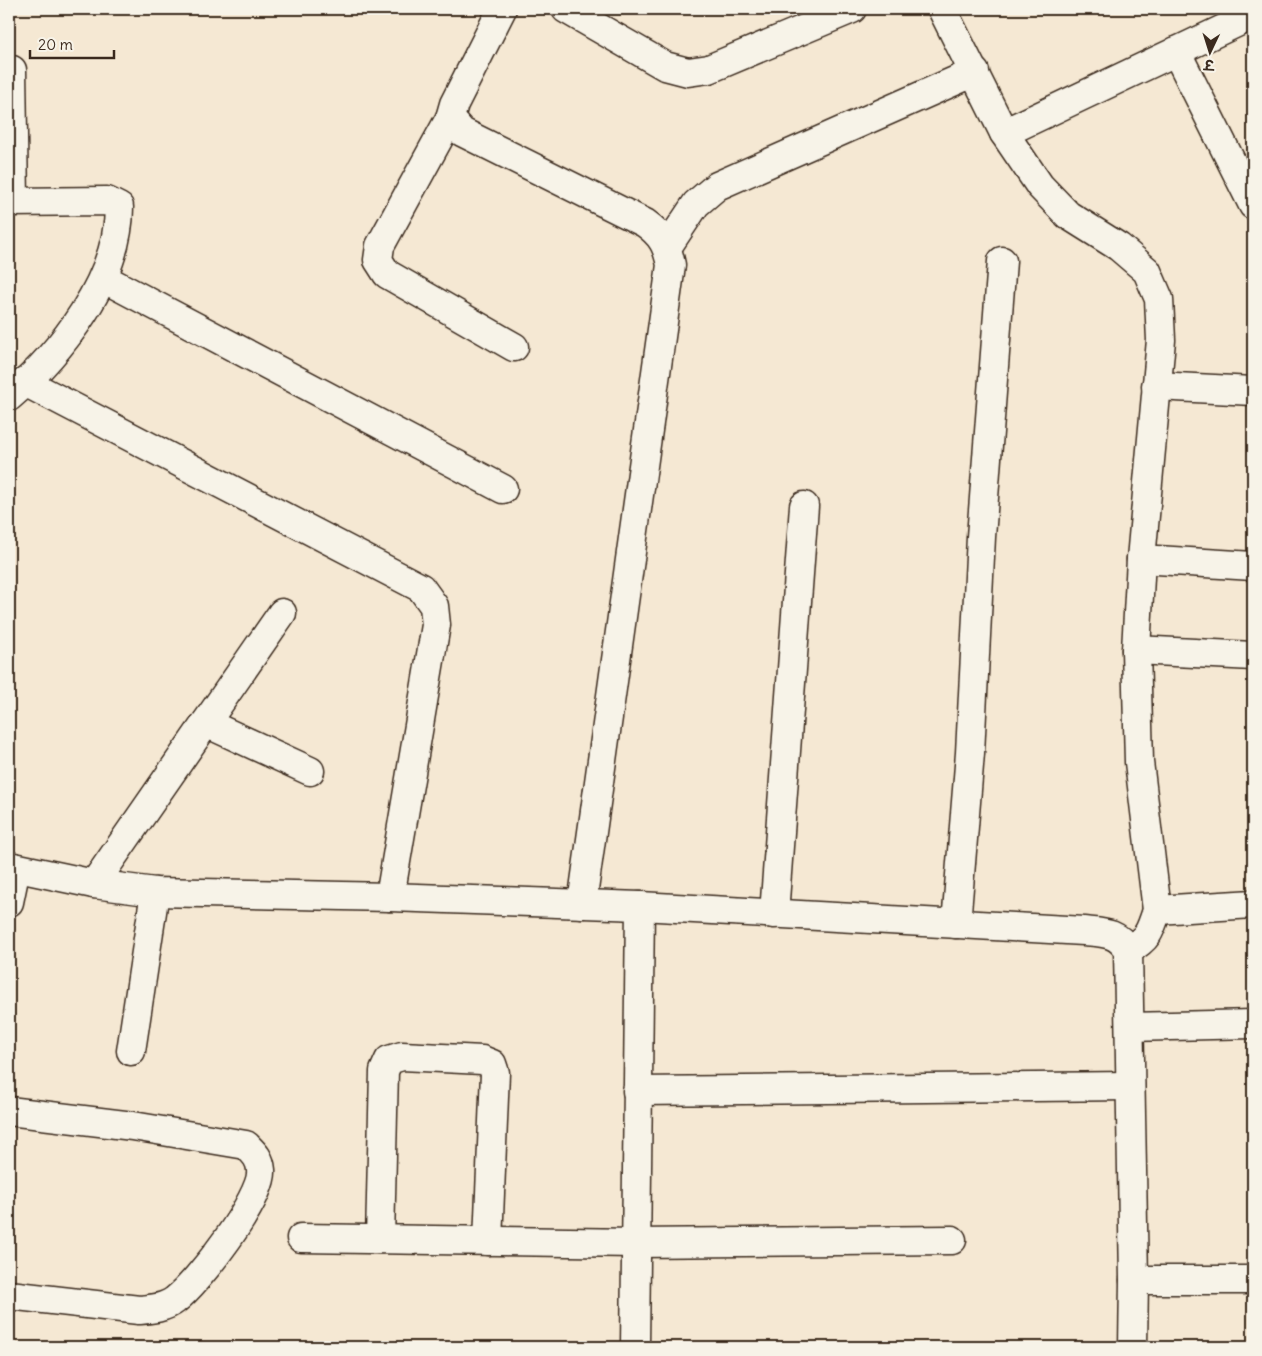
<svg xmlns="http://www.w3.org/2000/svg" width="1262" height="1356" viewBox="0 0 1262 1356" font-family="Delius,'Playpen Sans Deva',sans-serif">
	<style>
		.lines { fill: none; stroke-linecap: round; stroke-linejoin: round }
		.minor-casing { stroke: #3b2a1e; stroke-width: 31 }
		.minor { stroke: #f7f3e8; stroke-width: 28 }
	</style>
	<rect width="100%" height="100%" fill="#f5e8d3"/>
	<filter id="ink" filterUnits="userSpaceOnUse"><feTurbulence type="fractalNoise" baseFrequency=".02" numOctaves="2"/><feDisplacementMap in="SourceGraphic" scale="10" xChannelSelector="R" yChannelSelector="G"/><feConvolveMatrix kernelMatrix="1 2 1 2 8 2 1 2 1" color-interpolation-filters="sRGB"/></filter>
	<g filter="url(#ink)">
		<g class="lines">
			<g class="minor-casing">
				<g id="minor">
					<path d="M502,9L454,104L450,118L462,132L645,223C662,235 667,245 671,265L582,904"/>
					<polyline points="566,9 665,66 688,72 709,69 852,9"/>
					<path d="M942,9L1004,133L1040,186L1068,215L1119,247L1147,271L1159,299L1161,340L1141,559L1136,650L1139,762L1157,910C1150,932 1148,939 1128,950"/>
					<polyline points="1176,51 1253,205"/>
					<polyline points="12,70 14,201"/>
					<polyline points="450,118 380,246 378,260 387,274 514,347"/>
					<polyline points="1004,133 1253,15"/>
					<path d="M9,202L107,201L119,207C119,279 61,353 9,397"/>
					<polyline points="668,246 696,204 717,186 975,72"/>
					<polyline points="103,278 503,489"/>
					<polyline points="25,382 421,588 434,606 436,625 390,897"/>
					<polyline points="1156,386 1253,391"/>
					<polyline points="1141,559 1253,566"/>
					<polyline points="1136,650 1253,656"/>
					<polyline points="206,723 310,771"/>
					<path d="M9,866L94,884L155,892L390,897L640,906L1084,931C1104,933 1117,932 1128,950L1134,1280L1133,1347"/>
					<polyline points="94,884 282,613"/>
					<polyline points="9,902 16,868"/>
					<polyline points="1157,910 1253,904"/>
					<polyline points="774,914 804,506"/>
					<polyline points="956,924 970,753 981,537 1002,261"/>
					<polyline points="1130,1027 1253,1024"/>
					<polyline points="131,1051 155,892"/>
					<polyline points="637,1091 1130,1086"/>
					<path d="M9,1111L133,1126L246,1145C254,1153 260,1158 261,1170C264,1197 197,1284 175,1300C165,1308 151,1309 139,1310L9,1295"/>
					<polyline points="301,1238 635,1243 952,1240"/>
					<polyline points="380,1239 384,1071 389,1060 402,1056 482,1060 492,1064 495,1073 488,1241"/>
					<polyline points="1134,1280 1253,1280"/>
					<polyline points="635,1347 640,906"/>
				</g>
			</g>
			<use href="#minor" class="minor"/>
		</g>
	</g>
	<rect width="1262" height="1356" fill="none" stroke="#f7f3e8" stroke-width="30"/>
	<rect x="15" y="15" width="1232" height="1326" fill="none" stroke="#3b2a1e" stroke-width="2" filter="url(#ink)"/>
	<g transform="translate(1210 52) rotate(184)" stroke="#f7f3e8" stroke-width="4" paint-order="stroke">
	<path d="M0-4L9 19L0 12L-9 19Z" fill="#3b2a1e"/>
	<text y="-8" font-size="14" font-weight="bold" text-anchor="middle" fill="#3b2a1e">उ</text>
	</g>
	<path d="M30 50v8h84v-8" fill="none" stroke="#3b2a1e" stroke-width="2.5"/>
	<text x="38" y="50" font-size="15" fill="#3b2a1e" stroke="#f7f3e8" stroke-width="4" paint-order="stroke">20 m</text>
</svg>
